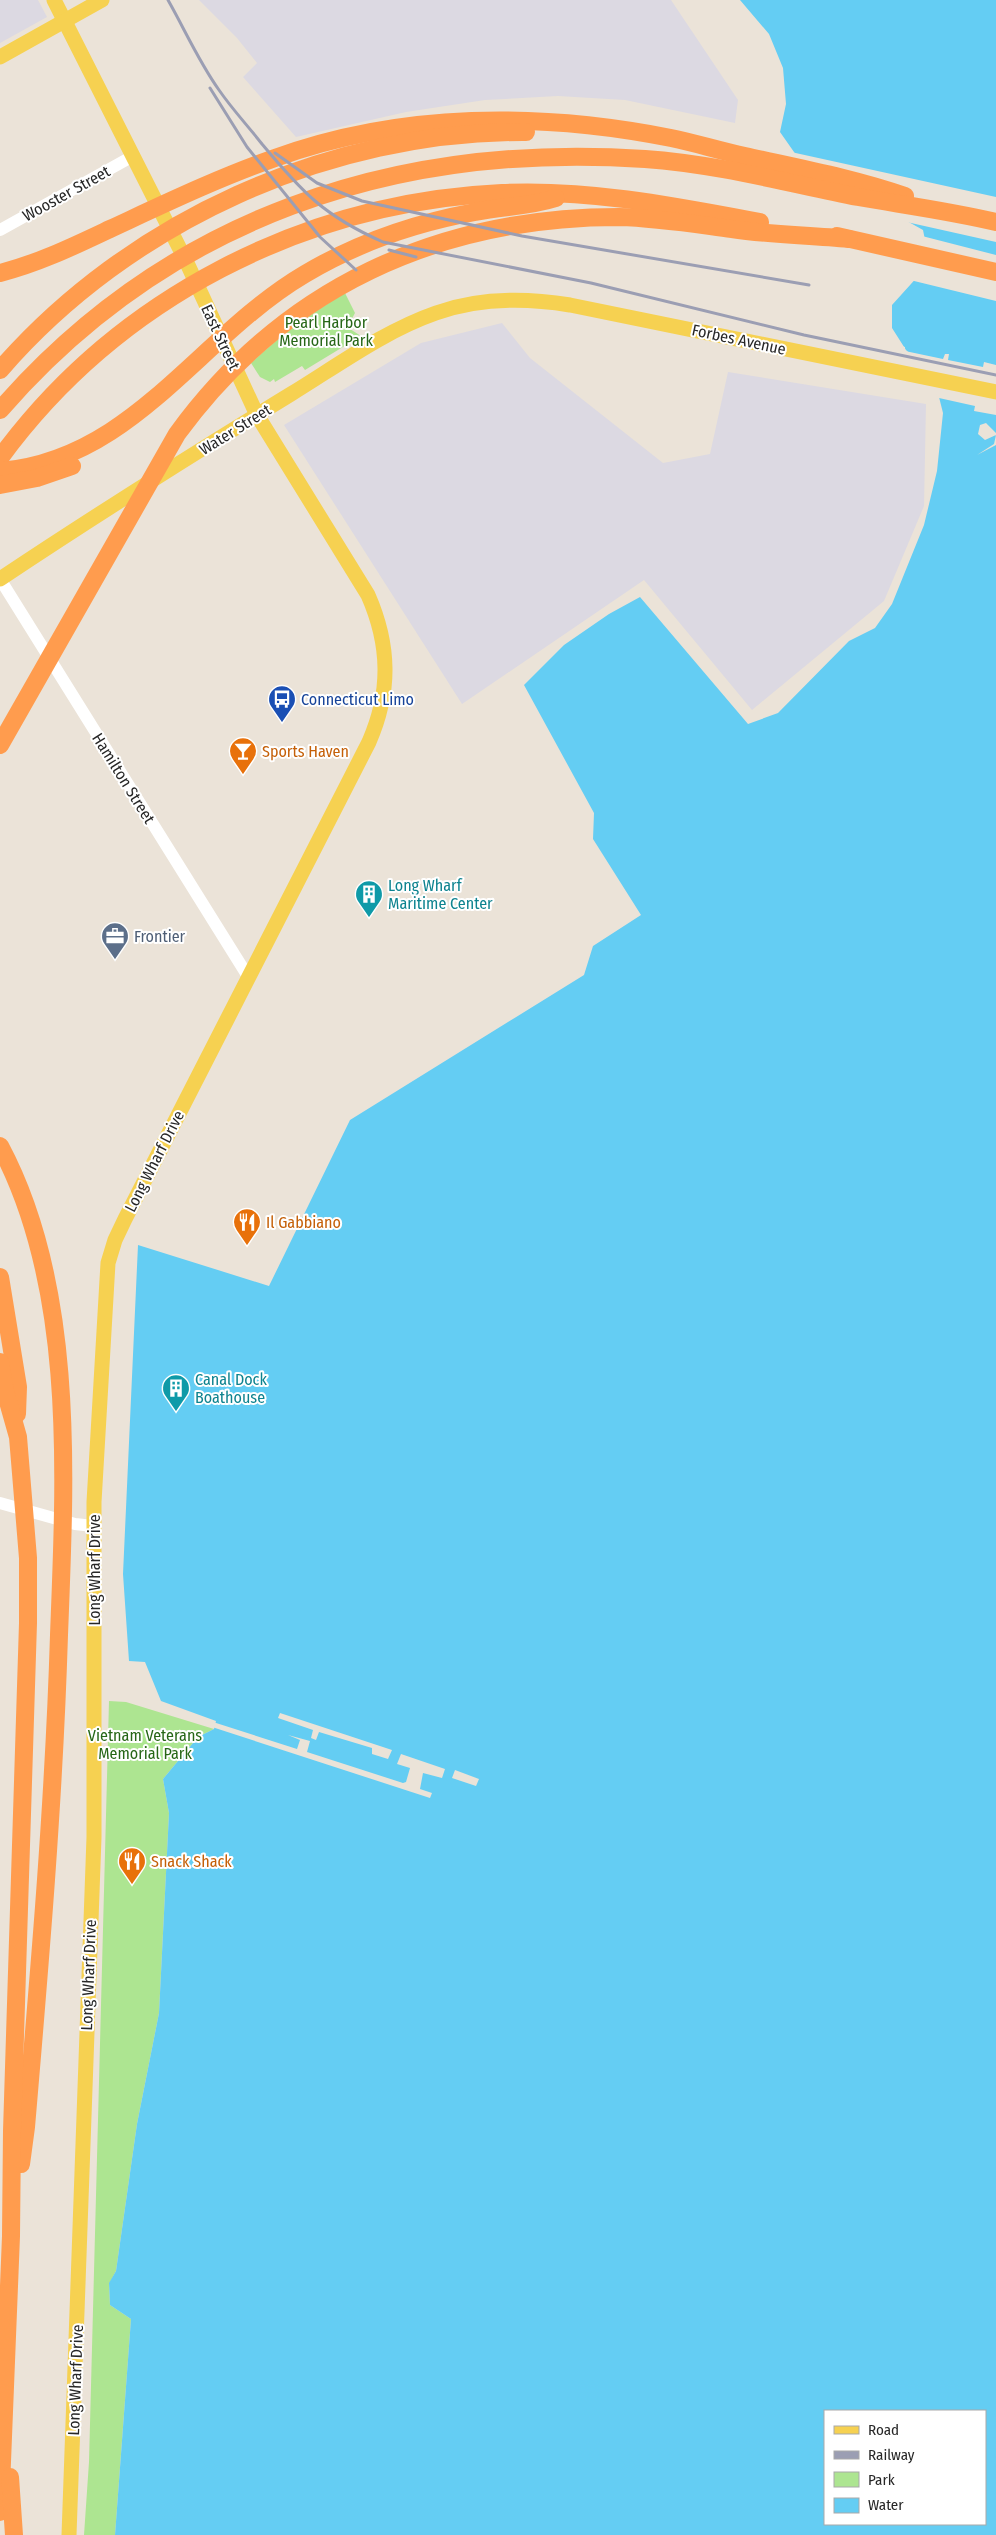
<svg xmlns="http://www.w3.org/2000/svg" width="996" height="2535" viewBox="0 0 996 2535" font-family="'Fira Sans Condensed',sans-serif">
	<style>
		.industrial { fill: #dcd9e2 }
		.green { fill: #ade591 }
		.water { fill: #64cdf3; fill-rule: evenodd }
		.pier { fill: #ebe3d8 }
		.lines { fill: none; stroke-linecap: round; stroke-linejoin: round }
		.minor { stroke: #fff; stroke-width: 12 }
		.major { stroke: #f6d151; stroke-width: 15 }
		.highway { stroke: #ff9c4e; stroke-width: 18 }
		.rail { stroke: #9b9eb3; stroke-width: 3 }
		.labels { text-anchor: middle; stroke-width: 4; stroke-linejoin: round; paint-order: stroke }
		.street-label { font-size: 16px; fill: #272727; stroke: #fff }
		.park-label { font-size: 16px; fill: #266616; stroke: #fff }
		.transit-label { font-size: 16px; fill: #164399; stroke: #fff; text-anchor: start }
		.food-label { font-size: 16px; fill: #c56008; stroke: #fff; text-anchor: start }
		.culture-label { font-size: 16px; fill: #0d838f; stroke: #fff; text-anchor: start }
		.service-label { font-size: 16px; fill: #4e5e75; stroke: #fff; text-anchor: start }
	</style>
	<rect width="100%" height="100%" fill="#ebe3d8"/>
	<g class="industrial">
		<polygon points="0,0 38,0 47,17 0,43"/>
		<polygon points="199,0 671,0 738,100 735,123 625,100 558,96 485,100 406,112 296,137 243,77 257,63 237,38"/>
		<polygon points="502,323 530,358 663,463 710,454 728,372 926,404 924,506 884,601 752,710 644,580 462,704 284,425 421,343"/>
	</g>
	<g class="green">
		<path d="M345,293L355,313L349,324L350,329L361,336L305,370L302,366L275,382L274,379L270,382L260,377L251,363C280,336 311,313 345,293Z"/>
		<polygon points="109,1701 126,1702 214,1729 198,1737 163,1779 169,1813 159,2013 137,2124 116,2271 109,2284 110,2305 131,2319 115,2535 84,2535 89,2462"/>
	</g>
	<path class="water" d="M740,0H996V2535H115L131,2319L110,2305L109,2283L116,2271L137,2124L159,2013L169,1813L163,1779L198,1737L214,1729L216,1721L161,1701L145,1662L129,1661L123,1574L138,1245L269,1286L350,1120L584,975L593,946L641,915L593,839L594,813L524,685L564,645L609,614L640,597L748,724L778,713L849,641L875,628L892,604L924,525L937,471L943,413L934,377L906,350L892,328V305L920,274L927,250L923,230L801,162L780,132L786,104L783,68L769,34ZM825,2411H985V2524H825Z"/>
	<g class="pier">
		<polygon points="791,152 996,197 996,242 902,221 799,164"/>
		<polygon points="922,236 996,255 996,301 910,280 917,273 924,250"/>
		<polygon points="901,346 905,347 905,351 943,359 945,354 949,354 948,360 983,367 984,362 996,365 996,415 974,411 975,406 939,398 939,405 932,379 904,352"/>
		<polygon points="986,423 996,433 996,445 977,455 994,444 996,435 985,440 978,434 980,425"/>
		<polygon points="280,1713 392,1750 388,1759 372,1754 372,1748 319,1732 316,1740 311,1738 313,1730 278,1718"/>
		<polygon points="213,1722 297,1749 300,1740 288,1735 310,1741 307,1752 403,1783 406,1782 410,1768 397,1764 401,1754 445,1769 442,1778 423,1773 420,1789 432,1793 430,1798 212,1727"/>
		<polygon points="455,1770 479,1779 476,1786 452,1778"/>
	</g>
	<g class="lines">
		<g class="minor">
			<polyline points="0,230 133,156"/>
			<polyline points="0,579 249,978"/>
			<polyline points="0,1503 75,1524 93,1526"/>
		</g>
		<g class="major">
			<path d="M54,0L187,263L257,415L368,595C390,645 391,692 369,742L125,1219L115,1240L108,1263L94,1502V1837L69,2535"/>
			<polyline points="0,57 102,0"/>
			<path d="M0,579C96,515 193,454 291,394C337,366 384,331 436,313C478,298 527,298 570,305L996,392"/>
		</g>
		<g class="highway">
			<polyline points="837,236 996,272"/>
			<path d="M0,273C39,263 74,246 110,229C164,204 218,178 275,158C402,112 540,112 671,138C696,143 720,151 745,156C799,168 853,178 905,196"/>
			<path d="M0,370C129,221 329,131 526,132"/>
			<path d="M0,410C167,218 394,142 645,159C717,164 787,183 858,197C904,205 950,211 996,222"/>
			<path d="M0,458C117,298 305,202 502,193C589,189 675,206 760,222"/>
			<path d="M0,471C133,460 198,337 305,274C357,243 415,223 475,212C503,206 528,207 556,198"/>
			<polyline points="0,485 37,478 72,466"/>
			<path d="M0,745L177,434C284,287 439,217 619,217C658,218 694,224 732,229C770,235 810,235 849,239"/>
			<path d="M0,1146C76,1288 65,1477 59,1635C54,1800 40,1963 26,2127L21,2164"/>
			<polyline points="0,1277 18,1387 17,1414"/>
			<polyline points="0,1362 5,1391 18,1437 28,1558 28,1623 12,2131 11,2236 0,2512"/>
			<polyline points="10,2477 14,2535"/>
		</g>
		<g class="rail">
			<path d="M168,0C185,30 199,62 219,90C232,109 248,126 262,144C302,192 324,216 383,242L591,283L804,335L996,375"/>
			<polyline points="210,88 247,147 320,237 356,270"/>
			<polyline points="275,153 317,183 362,201 522,236 809,285"/>
			<polyline points="389,250 416,257"/>
		</g>
	</g>
	<defs>
		<g id="bus-pin" transform="scale(1.4375)"><path d="M0 17L-7.5 6A9.5 9.5 0 1 1 7.5 6Z" fill="#1a4fb4" stroke="#fff"/><path d="M-5-6H5V4H4V6H2V4H-2V6H-4V4H-5ZM-3.5-4V0h7V-4ZM-3.5 1.2v1.5H-2V1.2ZM2 1.2v1.5H3.5V1.2Z" fill="#fff"/></g>
		<g id="bar-pin" transform="scale(1.4375)"><path d="M0 17L-7.5 6A9.5 9.5 0 1 1 7.5 6Z" fill="#e8710a" stroke="#fff"/><path d="M-6-5H6L.8 .8V4.5H3.5V6h-7V4.5H-.8V.8Z" fill="#fff"/></g>
		<g id="building-pin" transform="scale(1.4375)"><path d="M0 17L-7.5 6A9.5 9.5 0 1 1 7.5 6Z" fill="#0f9aa8" stroke="#fff"/><path d="M-4-6H4V6H1V3H-1V6H-4ZM-2.5-4.3h1.7v1.8h-1.7ZM.8-4.3h1.7v1.8H.8ZM-2.5-1h1.7V.8h-1.7ZM.8-1h1.7V.8H.8Z" fill="#fff"/></g>
		<g id="office-pin" transform="scale(1.4375)"><path d="M0 17L-7.5 6A9.5 9.5 0 1 1 7.5 6Z" fill="#5c6f8a" stroke="#fff"/><path d="M-6-3h4V-5.5h4V-3h4V5H-6ZM-1-4.5V-3h2v-1.5ZM-6 0V1H6V0Z" fill="#fff"/></g>
		<g id="restaurant-pin" transform="scale(1.4375)"><path d="M0 17L-7.5 6A9.5 9.5 0 1 1 7.5 6Z" fill="#e8710a" stroke="#fff"/><path d="M-5-6h1v4h1v-4h1v4h1v-4h1v5L-1.5 .5V6h-2V.5L-5-1ZM5-6V6H3V1.5H1.5Q1.5-4 5-6Z" fill="#fff"/></g>
	</defs>
	<g fill-rule="evenodd">
		<use href="#bus-pin" x="282" y="699"/>
		<use href="#bar-pin" x="243" y="751"/>
		<use href="#building-pin" x="369" y="894"/>
		<use href="#office-pin" x="115" y="936"/>
		<use href="#restaurant-pin" x="247" y="1222"/>
		<use href="#building-pin" x="176" y="1388"/>
		<use href="#restaurant-pin" x="132" y="1861"/>
	</g>
	<g class="labels">
		<g class="street-label">
			<text transform="translate(66 193) rotate(-29)" y="6">Wooster Street</text>
			<text transform="translate(221 337) rotate(65)" y="6">East Street</text>
			<text transform="translate(739 339) rotate(12)" y="6">Forbes Avenue</text>
			<text transform="translate(235 429) rotate(-32)" y="6">Water Street</text>
			<text transform="translate(124 778) rotate(58)" y="6">Hamilton Street</text>
			<text transform="translate(154 1161) rotate(-63)" y="6">Long Wharf Drive</text>
			<text transform="translate(94 1570) rotate(-90)" y="6">Long Wharf Drive</text>
			<text transform="translate(88 1975) rotate(-88)" y="6">Long Wharf Drive</text>
			<text transform="translate(75 2380) rotate(-88)" y="6">Long Wharf Drive</text>
		</g>
		<g class="park-label">
			<text x="326" y="328">Pearl Harbor<tspan x="326" dy="18">Memorial Park</tspan></text>
			<text x="145" y="1741">Vietnam Veterans<tspan x="145" dy="18">Memorial Park</tspan></text>
		</g>
		<g class="transit-label">
			<text x="301" y="705">Connecticut Limo</text>
		</g>
		<g class="food-label">
			<text x="262" y="757">Sports Haven</text>
			<text x="266" y="1228">Il Gabbiano</text>
			<text x="151" y="1867">Snack Shack</text>
		</g>
		<g class="culture-label">
			<text x="388" y="891">Long Wharf<tspan x="388" dy="18">Maritime Center</tspan></text>
			<text x="195" y="1385">Canal Dock<tspan x="195" dy="18">Boathouse</tspan></text>
		</g>
		<g class="service-label">
			<text x="134" y="942">Frontier</text>
		</g>
	</g>
	<rect x="824" y="2410" width="162" height="115" fill="#ffffff" stroke="#a9a9a9"/>
	<rect x="834" y="2426" width="25" height="8" fill="#f6d151" stroke="#a9a9a9"/>
	<text x="868" y="2435" font-size="15" fill="#272727">Road</text>
	<rect x="834" y="2451" width="25" height="8" fill="#9b9eb3" stroke="#a9a9a9"/>
	<text x="868" y="2460" font-size="15" fill="#272727">Railway</text>
	<rect x="834" y="2472" width="25" height="15" fill="#ade591" stroke="#a9a9a9"/>
	<text x="868" y="2485" font-size="15" fill="#272727">Park</text>
	<rect x="834" y="2498" width="25" height="15" fill="#64cdf3" stroke="#a9a9a9"/>
	<text x="868" y="2510" font-size="15" fill="#272727">Water</text>
</svg>
